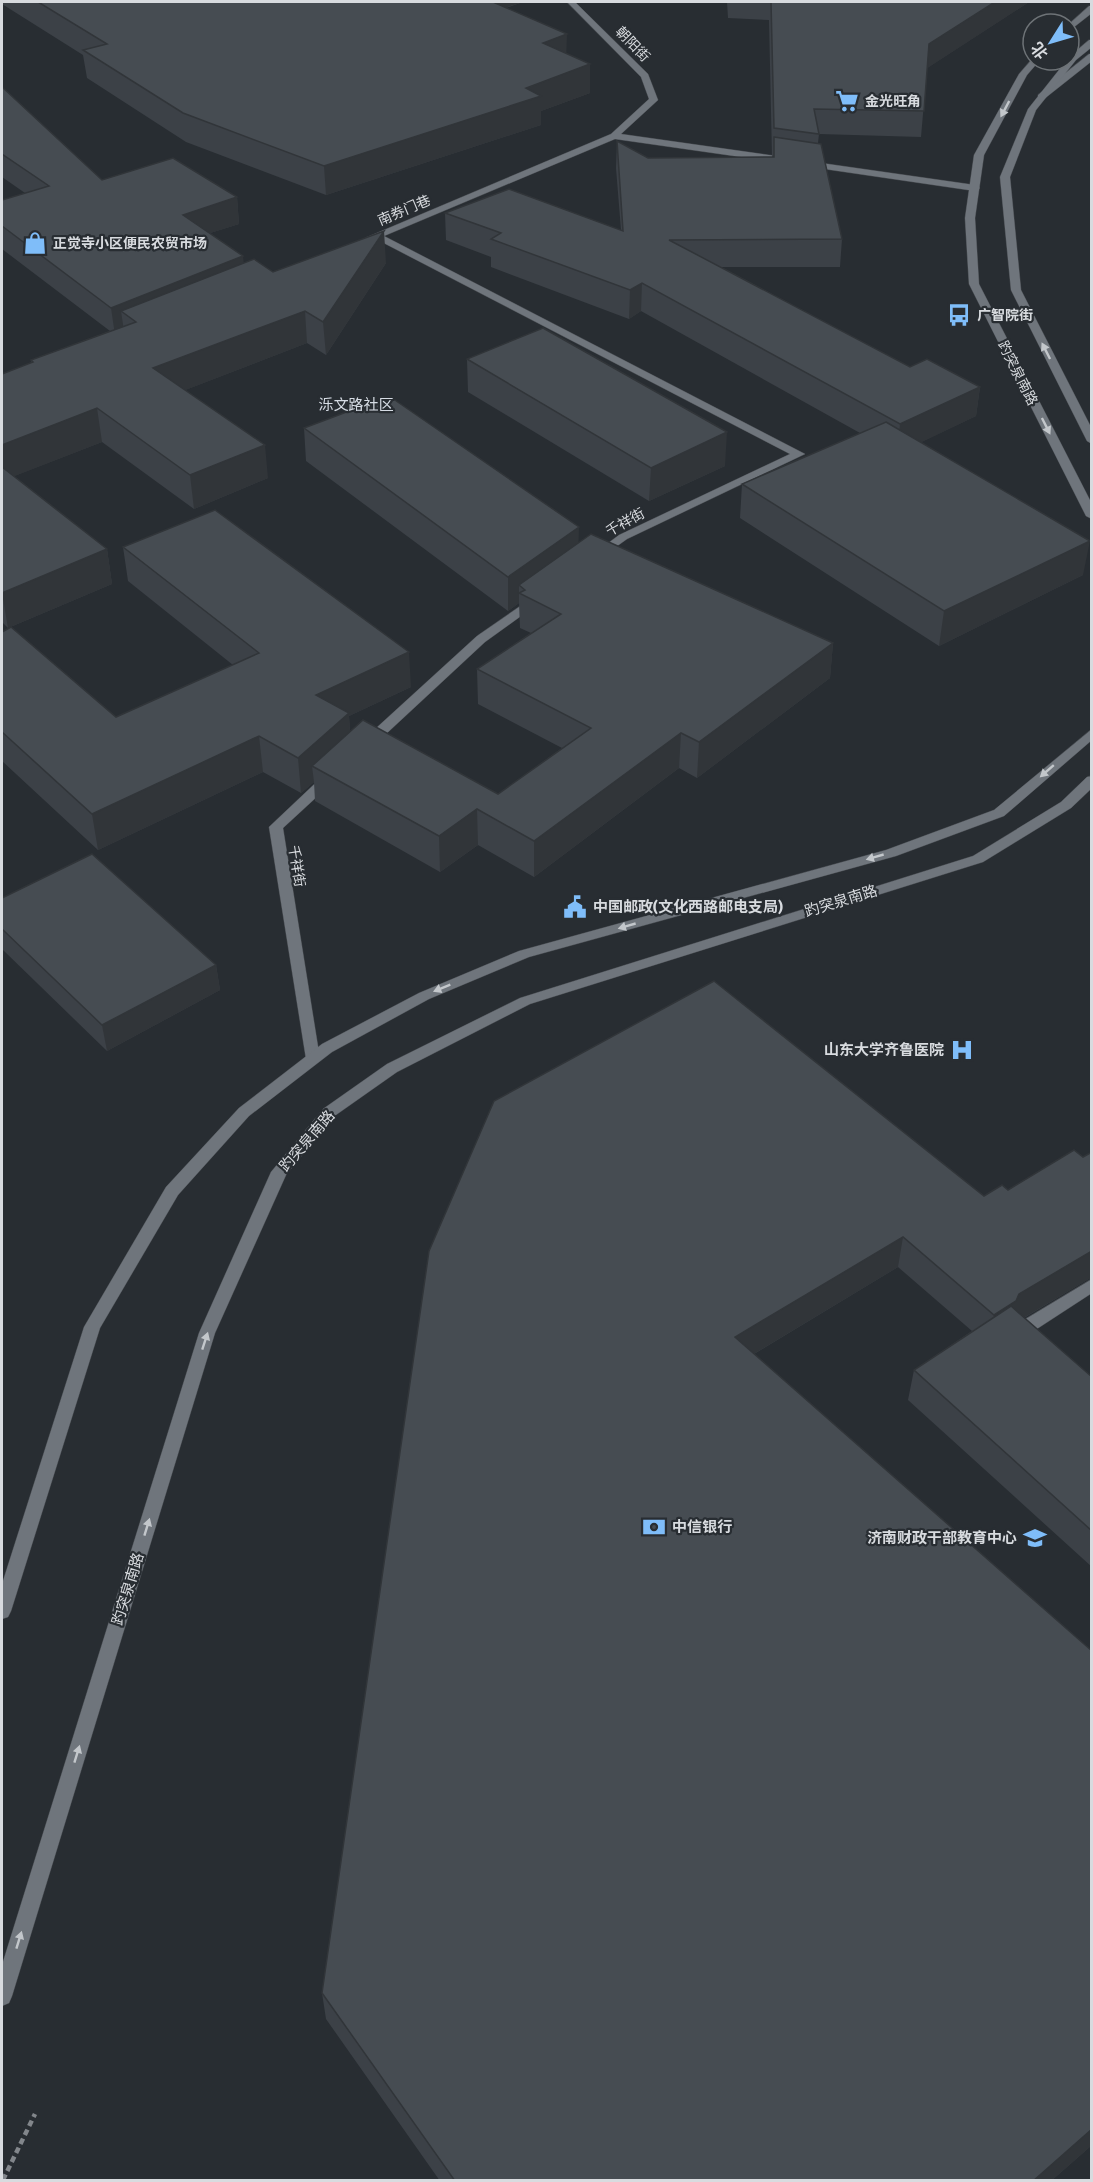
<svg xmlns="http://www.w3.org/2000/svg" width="1093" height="2182" viewBox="0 0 1093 2182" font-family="'Fira Sans','Noto Sans SC',sans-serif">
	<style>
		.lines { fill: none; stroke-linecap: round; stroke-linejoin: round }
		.service-casing { stroke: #44484d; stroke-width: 1 }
		.minor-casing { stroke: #44484d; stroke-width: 1 }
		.secondary-casing { stroke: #44484d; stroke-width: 1 }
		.path { stroke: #82868b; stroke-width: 4.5; stroke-dasharray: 6 4; stroke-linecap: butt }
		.service { fill: #6f757c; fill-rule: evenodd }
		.minor { fill: #6f757c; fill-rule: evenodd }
		.secondary { fill: #6f757c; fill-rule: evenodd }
		.wall { fill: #3c4147 }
		.shaded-wall { fill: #313539 }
		.building { fill: #464c52; stroke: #313539; stroke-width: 1.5 }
		.oneway { fill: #c3c7cb }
		.labels { text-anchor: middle; stroke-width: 4.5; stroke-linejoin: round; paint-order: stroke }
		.far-street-label { font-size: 14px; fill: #d8dbdf; stroke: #282d32 }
		.far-poi-label { font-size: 14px; font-weight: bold; fill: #d8dbdf; stroke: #282d32; text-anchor: start }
		.far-quarter-label { font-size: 15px; fill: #d6dce4; stroke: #282d32 }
		.street-label { font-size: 15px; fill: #d8dbdf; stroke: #282d32 }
		.poi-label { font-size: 15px; font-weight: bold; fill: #d8dbdf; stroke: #282d32; text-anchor: start }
	</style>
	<rect width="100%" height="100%" fill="#282d32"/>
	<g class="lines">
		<g class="service-casing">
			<g id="service">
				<polygon points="1089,54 1092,54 1092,61 1044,99 1038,99 1038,95"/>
				<polygon points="1092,1279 1092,1293 1026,1336 1020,1337 1014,1336 1012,1331 1014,1326"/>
			</g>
		</g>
		<g class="minor-casing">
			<g id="minor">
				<polygon points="567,2 575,2 648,74 658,100 621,134 783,157 788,160 783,163 615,139 384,236 805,454 627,539 599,559 595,557 595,553 619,535 790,454 376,239 370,241 365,238 611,134 649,99 641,77"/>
				<polygon points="807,161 975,185 980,188 975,191 804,166 802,164"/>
				<polygon points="535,596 539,597 539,603 485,642 372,747 362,747 361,744 362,741 477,636"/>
				<polygon points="329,774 334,775 336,778 334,781 283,828 320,1059 313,1064 306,1059 269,827 324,775"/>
			</g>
		</g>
		<g class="secondary-casing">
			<g id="secondary">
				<polygon points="1089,6 1092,6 1092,13 1069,31 1069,24"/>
				<polygon points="1089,40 1092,40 1092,47 1076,60 1036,110 1010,177 1021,290 1092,429 1092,444 1087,441 1011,290 1000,177 1028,109 1070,56"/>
				<polygon points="1033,58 1040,60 1027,75 984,155 975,218 979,284 1092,504 1092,519 1086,516 969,284 965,218 974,155 1019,74"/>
				<polygon points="1092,729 1092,740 1004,816 896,856 529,957 429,999 332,1052 249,1116 178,1195 100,1328 11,1611 8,1617 2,1619 2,1584 84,1327 166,1187 239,1108 322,1044 419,993 519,951 886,850 994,810"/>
				<polygon points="1092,776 1092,788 1071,808 983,862 530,1004 397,1072 333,1117 286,1175 215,1333 12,1996 9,2003 2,2006 2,1965 199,1333 271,1172 323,1109 387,1064 520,998 973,856 1061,802 1087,777"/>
			</g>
		</g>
		<polyline class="path" points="3,2180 35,2114"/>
		<use href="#service" class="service"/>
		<use href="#minor" class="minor"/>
		<use href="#secondary" class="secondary"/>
	</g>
	<g class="wall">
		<polygon points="2,2 520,2 520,3 506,8 567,54 590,93 541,111 541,125 326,195 186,142 87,78 83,55 2,4"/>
		<polygon points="727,2 1029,2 927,68 921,137 819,134 818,143 842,239 840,267 721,267 910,367 980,387 976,416 921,442 1083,575 939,646 740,518 742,484 860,433 641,311 629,319 491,267 491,257 446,240 445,213 621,230 616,168 617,141 648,158 772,157 769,20 728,18"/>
		<polygon points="2,87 102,180 237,197 239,224 210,233 244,263 273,272 386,263 326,355 307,343 185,390 268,478 194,509 102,442 14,476 107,549 112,584 8,628 2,622 2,374 31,363 31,360 110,331 2,249 2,200 25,193 2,177"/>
		<polygon points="467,359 725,466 649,501 468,392"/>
		<polygon points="304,428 579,543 833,643 830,678 697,778 679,768 534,877 478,845 440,872 315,801 314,782 301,793 263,772 98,850 2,761 2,632 116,717 233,665 128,581 123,547 411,687 349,716 350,732 498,794 562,748 478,704 477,669 531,633 520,628 519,603 508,611 306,461"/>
		<polygon points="2,898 216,965 220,990 107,1051 2,949"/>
		<polygon points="1092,1152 1092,1277 1024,1318 1092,1377 1092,1567 908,1400 914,1370 972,1331 898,1267 754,1354 1092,2145 1051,2181 440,2181 326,2019 322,1993 429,1251 984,1196 1008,1190 1083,1157"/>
	</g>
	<g class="shaded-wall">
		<polygon points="470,2 520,2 520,3 470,19"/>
		<polygon points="995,2 1029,2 926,69 929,44"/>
		<polygon points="567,34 566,62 543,43"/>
		<polygon points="590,64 590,93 541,111 541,125 326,195 324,166"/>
		<polygon points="237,197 239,224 185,241 183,215"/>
		<polygon points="384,231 386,263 326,355 323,322"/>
		<polygon points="243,256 246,283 136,322 121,311 124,331 115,335 111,308"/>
		<polygon points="642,283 641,311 629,319 630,290"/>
		<polygon points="305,311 307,343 157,401 153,368"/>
		<polygon points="980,387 976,416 897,454 900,424"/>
		<polygon points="97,408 102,442 2,481 2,445"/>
		<polygon points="727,432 725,466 649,501 651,468"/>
		<polygon points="265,445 268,478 194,509 190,475"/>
		<polygon points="579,527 578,561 525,590 519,585 519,603 508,611 508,577"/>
		<polygon points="1090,541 1083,575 939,646 944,611"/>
		<polygon points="107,549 112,584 8,628 2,593"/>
		<polygon points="833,643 830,678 697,778 699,742"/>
		<polygon points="409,652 411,687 349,716 351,748 312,766 314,782 301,793 298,758 316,695"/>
		<polygon points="681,733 679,768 534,877 534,841"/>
		<polygon points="259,736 263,772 98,850 92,814"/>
		<polygon points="477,809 478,845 440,872 439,836"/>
		<polygon points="216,965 220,990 107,1051 102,1025"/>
		<polygon points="903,1237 898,1267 732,1367 735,1337"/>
		<polygon points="2,1251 3,1259 2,1265"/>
		<polygon points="1092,1251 1092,1277 1013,1324 988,1345 994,1315 1019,1294"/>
		<polygon points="1092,2129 1092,2145 1051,2181 1033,2181"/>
	</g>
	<g class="building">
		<polygon points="38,2 493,2 567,34 543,43 590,64 526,88 541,96 324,166 183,113 83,50 107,44"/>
		<polygon points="771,2 995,2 929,44 924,111 814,109 819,134 774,128"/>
		<polygon points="2,87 102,180 173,158 237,197 183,215 243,256 111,308 2,226 2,200 49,186 2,154"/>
		<polygon points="774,137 821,144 842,239 669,240 910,367 927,359 980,387 900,424 642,283 630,290 491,239 501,233 445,213 509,189 623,231 617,141 648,158 774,157"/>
		<polygon points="384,231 323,322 305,311 153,368 265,445 190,475 97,408 2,445 2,374 33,362 31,360 136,322 121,311 254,259 273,272"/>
		<polygon points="543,328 727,432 651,468 467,359"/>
		<polygon points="389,396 579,527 508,577 304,428"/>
		<polygon points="886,422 1090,541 944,611 742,484"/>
		<polygon points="2,467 107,549 2,593"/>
		<polygon points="215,510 409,652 316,695 349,713 298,758 259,736 92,814 2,732 2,632 11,627 116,717 259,653 123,547"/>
		<polygon points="591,534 833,643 699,742 681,733 534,841 477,809 439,836 312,766 363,720 498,794 591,728 477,669 561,614 519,593 525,590 519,585"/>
		<polygon points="92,854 216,965 102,1025 2,929 2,898"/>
		<polygon points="714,981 984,1196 1002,1185 1008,1190 1074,1150 1083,1157 1092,1152 1092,1251 1019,1294 1016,1301 994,1315 903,1237 735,1337 1092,1651 1092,2129 1033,2181 455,2181 322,1993 429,1251 494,1101"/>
		<polygon points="1011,1306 1092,1377 1092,1531 914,1370"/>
	</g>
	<defs><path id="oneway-solid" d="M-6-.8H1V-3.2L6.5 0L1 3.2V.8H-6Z" transform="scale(1.5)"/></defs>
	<g class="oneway">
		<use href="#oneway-solid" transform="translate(1005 109) rotate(118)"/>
		<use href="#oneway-solid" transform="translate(1046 351) rotate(-117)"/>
		<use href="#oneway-solid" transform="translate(1046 426) rotate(63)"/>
		<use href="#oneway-solid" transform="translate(1047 771) rotate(139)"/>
		<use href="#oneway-solid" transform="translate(875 857) rotate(164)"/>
		<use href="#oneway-solid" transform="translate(627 926) rotate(164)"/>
		<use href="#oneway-solid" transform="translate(442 988) rotate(158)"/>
		<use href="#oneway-solid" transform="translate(205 1341) rotate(-72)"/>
		<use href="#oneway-solid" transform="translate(147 1527) rotate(-73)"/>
		<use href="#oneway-solid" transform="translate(77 1754) rotate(-73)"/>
		<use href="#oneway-solid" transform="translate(19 1940) rotate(-73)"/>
	</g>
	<defs>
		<g id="supermarket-bare" transform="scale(1.8)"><path d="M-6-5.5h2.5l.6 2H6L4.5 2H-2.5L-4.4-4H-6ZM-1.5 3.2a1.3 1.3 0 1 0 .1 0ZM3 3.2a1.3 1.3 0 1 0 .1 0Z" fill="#7fbdf9" stroke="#282d32" stroke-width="2.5" paint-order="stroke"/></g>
		<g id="shop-bare" transform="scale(1.8)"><path d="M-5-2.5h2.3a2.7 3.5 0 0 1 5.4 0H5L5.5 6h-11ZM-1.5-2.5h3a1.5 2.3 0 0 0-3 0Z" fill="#7fbdf9" stroke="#282d32" stroke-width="2.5" paint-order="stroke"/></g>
		<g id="bus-bare" transform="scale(1.8)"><path d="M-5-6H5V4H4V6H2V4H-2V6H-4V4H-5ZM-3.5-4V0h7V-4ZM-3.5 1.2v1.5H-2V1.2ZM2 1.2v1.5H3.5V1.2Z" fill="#7fbdf9" stroke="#282d32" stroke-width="2.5" paint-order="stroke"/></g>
		<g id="civic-bare" transform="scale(1.8)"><path d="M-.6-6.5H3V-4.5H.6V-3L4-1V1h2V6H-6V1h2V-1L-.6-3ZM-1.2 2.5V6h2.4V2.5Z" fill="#7fbdf9" stroke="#282d32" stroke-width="2.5" paint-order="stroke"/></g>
		<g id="hospital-bare" transform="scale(1.8)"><path d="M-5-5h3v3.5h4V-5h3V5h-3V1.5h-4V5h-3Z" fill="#7fbdf9" stroke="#282d32" stroke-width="2.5" paint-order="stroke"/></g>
		<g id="bank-bare" transform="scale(1.8)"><path d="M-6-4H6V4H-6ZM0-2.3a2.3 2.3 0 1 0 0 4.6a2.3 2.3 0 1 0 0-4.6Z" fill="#7fbdf9" stroke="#282d32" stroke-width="2.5" paint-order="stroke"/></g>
		<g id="school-bare" transform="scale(1.8)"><path d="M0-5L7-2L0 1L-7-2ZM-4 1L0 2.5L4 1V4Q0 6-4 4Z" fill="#7fbdf9" stroke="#282d32" stroke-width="2.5" paint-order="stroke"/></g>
	</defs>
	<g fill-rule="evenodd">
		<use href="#supermarket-bare" x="847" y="101"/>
		<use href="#shop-bare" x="35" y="243"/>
		<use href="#bus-bare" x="959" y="315"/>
		<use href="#civic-bare" x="575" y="907"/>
		<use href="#hospital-bare" x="962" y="1050"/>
		<use href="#bank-bare" x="654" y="1527"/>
		<use href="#school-bare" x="1035" y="1538"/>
	</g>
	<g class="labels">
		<g class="far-street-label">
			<text transform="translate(633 44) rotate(46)" y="5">朝阳街</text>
			<text transform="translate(404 210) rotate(-23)" y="5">南券门巷</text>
			<text transform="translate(1018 373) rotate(63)" y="5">趵突泉南路</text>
			<text transform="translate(625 522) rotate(-29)" y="5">千祥街</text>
			<text transform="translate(297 866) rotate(81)" y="5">千祥街</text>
		</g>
		<g class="far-poi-label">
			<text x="865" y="106">金光旺角</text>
			<text x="53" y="248">正觉寺小区便民农贸市场</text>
			<text x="977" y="320">广智院街</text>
		</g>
		<g class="far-quarter-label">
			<text x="356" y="410">泺文路社区</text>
		</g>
		<g class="street-label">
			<text transform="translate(841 901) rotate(-17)" y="5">趵突泉南路</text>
			<text transform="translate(307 1141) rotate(-49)" y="5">趵突泉南路</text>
			<text transform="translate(128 1589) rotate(-73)" y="5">趵突泉南路</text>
		</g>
		<g class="poi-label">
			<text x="593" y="912">中国邮政(文化西路邮电支局)</text>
			<text x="944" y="1055" text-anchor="end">山东大学齐鲁医院</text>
			<text x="672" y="1532">中信银行</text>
			<text x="1017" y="1543" text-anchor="end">济南财政干部教育中心</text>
		</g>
	</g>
	<rect width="1093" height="2182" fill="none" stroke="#d8dbdf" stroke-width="6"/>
	<g transform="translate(1051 42) rotate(233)"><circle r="28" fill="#282d32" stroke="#6e7377" stroke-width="1.5"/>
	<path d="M0-4.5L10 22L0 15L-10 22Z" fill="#7fbdf9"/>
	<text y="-9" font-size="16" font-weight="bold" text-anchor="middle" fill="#d8dbdf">北</text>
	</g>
</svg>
